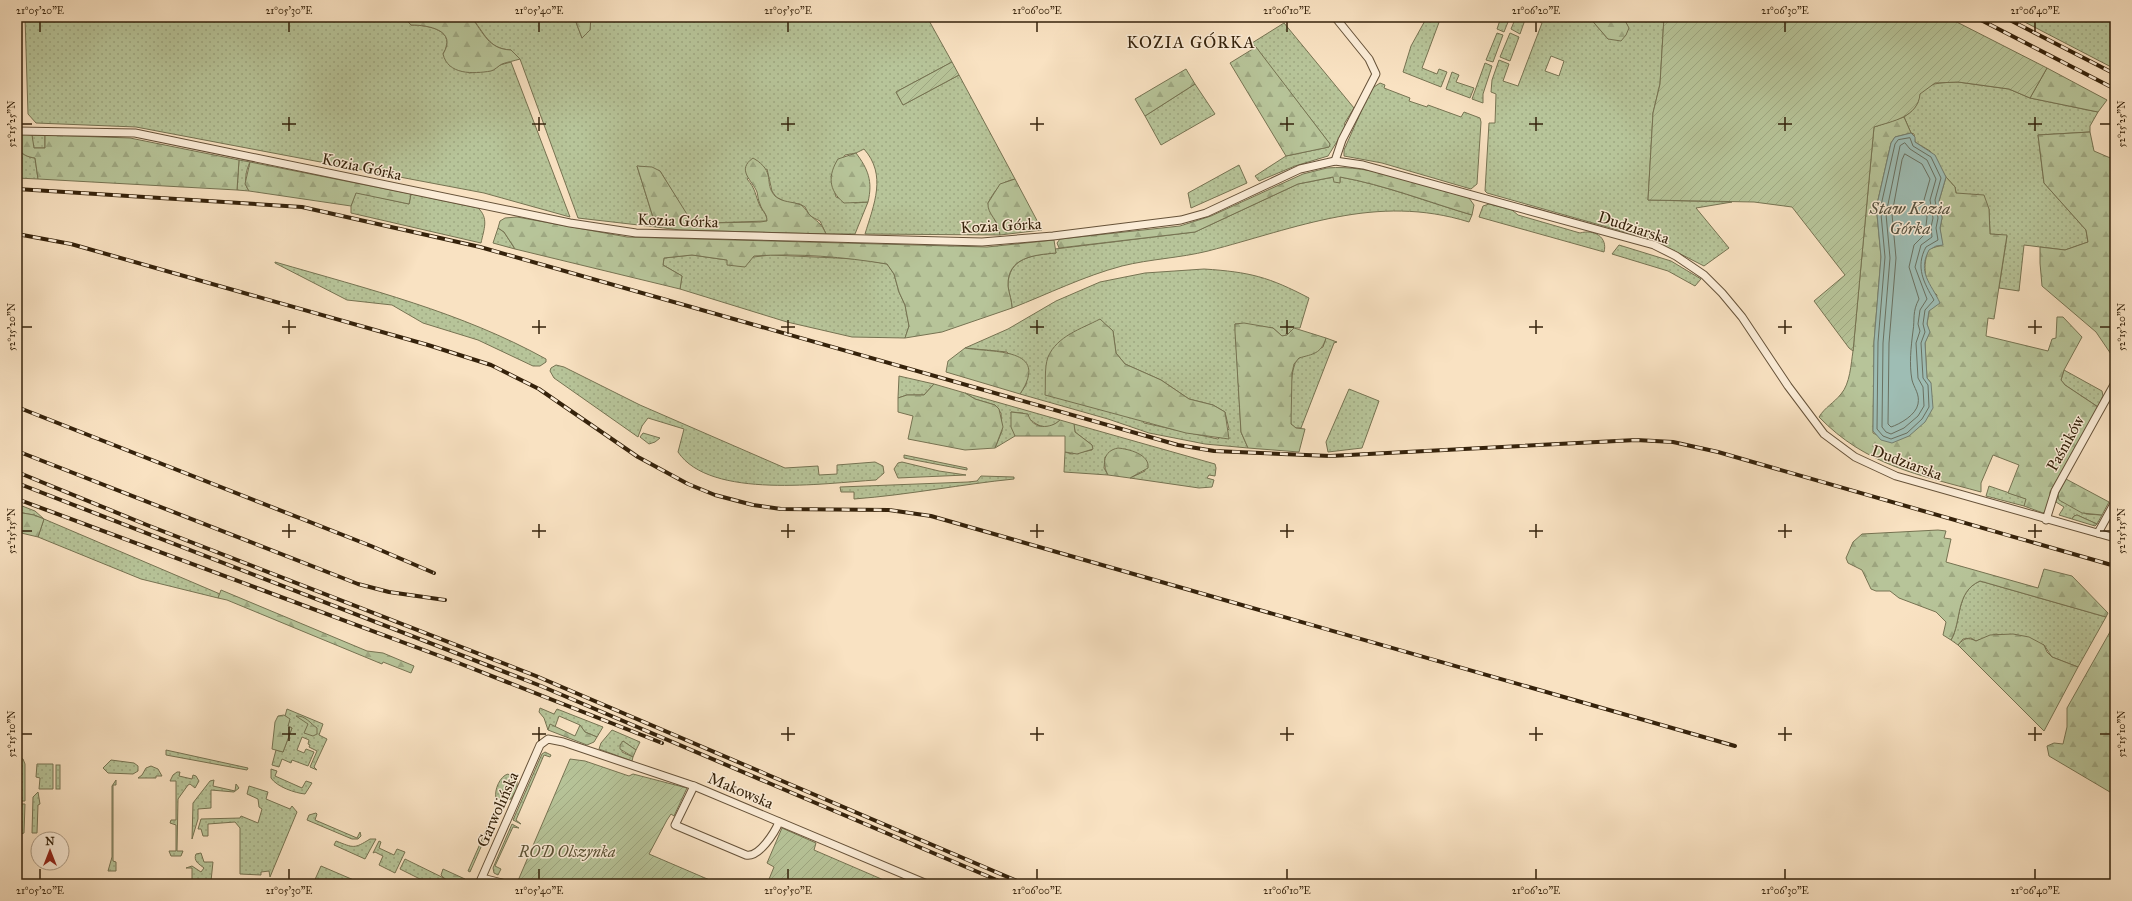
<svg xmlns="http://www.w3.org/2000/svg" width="2132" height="901" viewBox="0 0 2132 901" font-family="'IM FELL Great Primer',serif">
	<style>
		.grass { fill: url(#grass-dots); stroke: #767352; fill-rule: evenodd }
		.forest { fill: url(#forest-firs); stroke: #767352 }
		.garden { fill: url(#garden-furrows); stroke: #767352 }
		.water { fill: #9ebdb4; stroke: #747f70 }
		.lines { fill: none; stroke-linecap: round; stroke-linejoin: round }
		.shore { stroke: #6a7060; stroke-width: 1 }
		.minor-casing { stroke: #665239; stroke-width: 9 }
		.minor { stroke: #fbecd7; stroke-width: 7 }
		.rail-casing { stroke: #35220b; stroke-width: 4 }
		.rail { stroke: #fbecd7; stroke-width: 2.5; stroke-dasharray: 8; stroke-linecap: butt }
		.ticks { fill: none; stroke: #35220b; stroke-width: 1.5 }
		.labels { text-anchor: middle; stroke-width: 3; stroke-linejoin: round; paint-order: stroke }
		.street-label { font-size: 16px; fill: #35220b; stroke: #fbecd7 }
		.park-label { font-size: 16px; font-style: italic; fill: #5c5336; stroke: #fbecd7 }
		.neighbourhood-label { font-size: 17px; letter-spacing: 1px; fill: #35220b; stroke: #fbecd7 }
		.water-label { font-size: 17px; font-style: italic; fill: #54503e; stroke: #fbecd7 }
		.neatline { fill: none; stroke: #35220b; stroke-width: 1.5 }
		.ticks-label { font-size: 10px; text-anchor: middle; fill: #35220b }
	</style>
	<defs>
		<pattern id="grass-dots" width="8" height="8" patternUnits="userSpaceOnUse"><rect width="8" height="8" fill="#b7c499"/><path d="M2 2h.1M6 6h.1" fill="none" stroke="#9ea882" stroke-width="1.8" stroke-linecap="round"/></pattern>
		<pattern id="forest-firs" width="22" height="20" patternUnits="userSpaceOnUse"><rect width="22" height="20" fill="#b7c499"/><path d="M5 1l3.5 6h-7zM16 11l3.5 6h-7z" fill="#9ea882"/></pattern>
		<pattern id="garden-furrows" width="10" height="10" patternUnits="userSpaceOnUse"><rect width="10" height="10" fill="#b7c499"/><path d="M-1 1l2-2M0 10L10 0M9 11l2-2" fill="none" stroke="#9ea882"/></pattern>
	</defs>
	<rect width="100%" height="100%" fill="#f9e2c2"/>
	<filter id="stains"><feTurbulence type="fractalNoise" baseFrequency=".005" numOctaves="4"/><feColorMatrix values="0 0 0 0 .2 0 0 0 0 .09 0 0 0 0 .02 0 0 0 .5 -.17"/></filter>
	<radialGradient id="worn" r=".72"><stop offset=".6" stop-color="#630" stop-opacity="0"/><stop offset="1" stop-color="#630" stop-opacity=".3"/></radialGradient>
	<g class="grass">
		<path d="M25,17H404L411,25C428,25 458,30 443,54L469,73L493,70L500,65L511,62L570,217L484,193L136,127L36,123L28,114Z"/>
		<path d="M471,17H574L582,38L590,30L591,17H927L952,62L896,92L903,105L959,75L1015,179C1000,182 995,190 988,203C990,215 998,222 1000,235L865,234C874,204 887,175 864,149L856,153L845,155L831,176L836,197L855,203L868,202L855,234H826L820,221L810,216L805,207L800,204L786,202L776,197L772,191L767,169L747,179C756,189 755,195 760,206C763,212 767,214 767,221L708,223L689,219L660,171L637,166L656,227L578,218L520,59L511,50C488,49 485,33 471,17Z"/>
		<polygon points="1427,17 1441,17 1422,68 1437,74 1439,69 1447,72 1441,87 1403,72 1411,46"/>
		<polygon points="1501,17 1510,17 1504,32 1497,29"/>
		<polygon points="1516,17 1526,17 1520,34 1511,29"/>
		<path d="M1534,17H1589L1608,39L1629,29L1623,17H1664L1660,84L1653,113L1648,200L1732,202L1696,208L1729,248L1704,266L1653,240L1487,193L1485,191L1489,123H1495L1496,94L1491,92L1492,80L1499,60L1509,64L1503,81L1518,86L1542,23L1534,19ZM1551,56L1564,61L1559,76L1545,71Z"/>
		<polygon points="2015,17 2115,17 2115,69"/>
		<polygon points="1284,23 1354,108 1344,124 1346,127 1328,156 1295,166 1259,181 1255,176 1286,156 1329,147 1330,144 1252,43"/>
		<polygon points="1497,33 1503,35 1493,62 1486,60"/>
		<polygon points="1510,33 1519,37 1510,61 1500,57"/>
		<polygon points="17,34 20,126 17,126"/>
		<polygon points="1485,63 1492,66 1483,94 1483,103 1472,99"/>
		<polygon points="1452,72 1459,75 1456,82 1474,88 1470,98 1446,89"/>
		<path d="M1958,82L2009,89L2030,98L2098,112L2090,126V132L2038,135L2044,183L2086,230L2088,242L2065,250L2024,245L2019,291L1999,288L2007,236L1990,234L1989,209L1956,193L1955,187L1946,177L1930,151L1915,142L1914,134L1911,133L1904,117C1920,106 1911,106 1920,94C1928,81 1945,83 1958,82Z"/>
		<polygon points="1380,83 1385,85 1384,88 1410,98 1409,101 1427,107 1428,105 1461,117 1464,112 1480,118 1481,122 1477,184 1471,189 1382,163 1344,156 1344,150 1371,89"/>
		<polygon points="1195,84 1215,114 1161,145 1145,116"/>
		<polygon points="32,135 45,135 45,148 33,148"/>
		<path d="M17,147C21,153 26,157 35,158L38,179L17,178Z"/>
		<path d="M239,160L250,162C246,170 243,184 249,191L237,190Z"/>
		<polygon points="1239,165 1247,183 1191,208 1188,193"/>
		<path d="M1334,177L1340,182V177C1385,185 1427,202 1472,215L1469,222C1376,193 1297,228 1208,251C1180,258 1150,259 1122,266C1084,276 1048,294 1012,308C1012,301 1009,294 1008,287C1007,257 1034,255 1056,253L1055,249L1195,232L1298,184Z"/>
		<path d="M356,192L409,204L411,194L478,208C489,218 484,229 481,243L351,213V206Z"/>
		<path d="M1489,204L1512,210L1518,215L1580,233C1594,229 1608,237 1604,252L1479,217L1483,206Z"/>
		<polygon points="498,228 504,232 515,249 493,243"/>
		<polygon points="1619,245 1671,261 1701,279 1695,286 1668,271 1612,254"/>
		<polygon points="692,255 727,260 771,255 859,259 887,264 894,274 899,292 905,305 909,326 905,338 852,337 787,322 680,289 682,276 663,265 664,258"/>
		<path d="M275,262C368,289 461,312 546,359V362L540,366H533L478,340L423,323L392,305L347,300L275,263Z"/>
		<path d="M1204,269C1250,272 1269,277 1309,298L1300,328H1294L1287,335L1282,336L1273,328L1235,324L1241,432L1248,448L1205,444L1149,433L1108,419L1020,394L1027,383L1007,352L965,348L1008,329L1056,301L1100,282L1145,273ZM1100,320L1113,331L1116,353L1125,364L1161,380L1189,399L1213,405L1225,412L1229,429L1218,439L1144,423L1085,327Z"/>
		<path d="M1326,338L1337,342L1334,343L1301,428H1296L1291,424C1290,412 1289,367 1298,359C1302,355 1317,350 1323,347Z"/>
		<path d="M556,365L564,367L640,405L785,468L818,466L819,475L837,474V465L875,462L883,466L884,473L876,480C825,483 710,500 678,452L684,429L648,418L642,426L638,437L554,378L550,371L551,368Z"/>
		<polygon points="2064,370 2102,391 2103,396 2098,407 2065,385 2061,380"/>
		<polygon points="899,376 934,384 924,395 907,395 898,398"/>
		<polygon points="1349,389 1379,401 1362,448 1328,452 1326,442"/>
		<path d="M965,393L1060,420C1045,434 1035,424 1023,413L1011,412L1015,436L995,448L1002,431L1001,413L995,405L975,399Z"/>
		<polygon points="1074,424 1215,464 1216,468 1215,476 1209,475 1207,478 1214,480 1212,487 1199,488 1130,478 1145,471 1141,456 1125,449 1105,457 1104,468 1108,475 1064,472 1065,452 1072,454 1092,450 1092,445 1075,432"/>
		<polygon points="643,433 660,438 655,442 649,444 640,437"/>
		<polygon points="904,455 962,467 967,468 967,470 904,458"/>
		<polygon points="902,462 939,471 966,475 898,478 894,469 898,463"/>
		<path d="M981,476L1014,477V479C963,484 908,495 854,499V492H841L840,487L968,482L977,481Z"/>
		<polygon points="1989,486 2027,499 2024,506 1986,496"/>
		<polygon points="2058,494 2086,514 2102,515 2097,524 2077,515 2074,516 2072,519 2059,515 2064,507 2056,502"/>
		<polygon points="17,504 35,511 44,519 220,594 218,598 141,579 38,537 44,519 34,515 17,512"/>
		<path d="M1980,581L2106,617L2078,667L2052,657L2044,645L1996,634L1976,641L1971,638L1963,639L1958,645L1951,640C1962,621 1955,592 1980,581Z"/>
		<polygon points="540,708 554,714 557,709 603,727 597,737 585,732 580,725 559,716 555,727 550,725 548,730 544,718 539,712"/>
		<polygon points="287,709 323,724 319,735 327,739 314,767 317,770 310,767 317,751 309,747 310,745 308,744 309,740 302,737 297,750 304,753 306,749 314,752 308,766 292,760 291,763 282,759 279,767 272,765 276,750 283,752 292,728 288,726 288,718 285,716"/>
		<polygon points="612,730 640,742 636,750 623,741 622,752 633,757 632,761 599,749 601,743"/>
		<polygon points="166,750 248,768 247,770 166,755"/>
		<polygon points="545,752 551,755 550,757 544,755 516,820 521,824 513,820 542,754"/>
		<polygon points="17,758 23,759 25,764 25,801 17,801"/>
		<polygon points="111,760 134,763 138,766 138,771 133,774 108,773 103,768"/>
		<polygon points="37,764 53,764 53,789 39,789 40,778 36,777"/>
		<rect x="56" y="765" width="4" height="24"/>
		<polygon points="151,766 158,769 162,776 156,776 156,778 138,778 142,775 146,768"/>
		<path d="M271,769L277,771L275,776L302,788L306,781L312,783L305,794C295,793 277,787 271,778Z"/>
		<polygon points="177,772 180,772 179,776 192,779 193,775 196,776 199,781 195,788 190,784 188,785 178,799 177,851 183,851 181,856 171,856 169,851 176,851 176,825 170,823 171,820 176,820 176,781 170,781 173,775"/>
		<path d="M508,774L517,781V789L511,799L504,801L496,798C494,790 500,776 508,774Z"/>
		<polygon points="116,780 116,785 113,785 113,861 116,862 116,871 108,871 112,857 112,786"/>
		<polygon points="214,780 213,786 235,791 236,784 239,788 234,792 211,790 211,808 198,809 198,819 192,839 193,803 210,781"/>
		<polygon points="249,786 268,792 266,799 290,809 292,806 297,812 270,877 269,871 261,872 261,875 240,874 240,828 235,822 208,824 208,836 203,836 201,829 198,829 201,819 240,818 241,816 258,823 262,809 259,807 258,799 247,794"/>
		<polygon points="38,792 40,804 38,805 37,833 32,833 33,797"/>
		<polygon points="17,804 25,804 24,833 18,835"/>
		<polygon points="495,810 496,813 470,872 468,871"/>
		<polygon points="316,813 317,814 315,820 357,838 360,832 361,836 358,839 352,839 307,820 309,815"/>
		<polygon points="512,824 519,828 513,827 495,866 501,869 498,875 494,873 493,868"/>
		<path d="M370,839H376L365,859L334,845L336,841C354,848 354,849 370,839Z"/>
		<polygon points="379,841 381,842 379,848 394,855 397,849 405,852 395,873 379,865 383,856 375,852 373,853"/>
		<path d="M201,853L204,862H213L211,881L213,884H200V880H192V868H186L192,866L201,872L204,868C199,864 193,861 196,854Z"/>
		<polygon points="405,859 456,884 430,884 400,869"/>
		<polygon points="321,866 363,884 313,884"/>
	</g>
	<g class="forest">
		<path d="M404,17H471C484,33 488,49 511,50L520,59C514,61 507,62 502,64C498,66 495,70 491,71C473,74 448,75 443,54C458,30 428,25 411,25Z"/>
		<polygon points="574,17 591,17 590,30 582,38"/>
		<polygon points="1589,17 1623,17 1629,28 1626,35 1621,41 1608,39"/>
		<polygon points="1256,47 1330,144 1329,147 1286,156 1230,63"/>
		<polygon points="2047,68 2107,100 2098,112 2030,98"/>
		<polygon points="1186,69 1195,84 1145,116 1135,99"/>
		<path d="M1904,117L1911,133L1895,137L1891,143L1878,200L1877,214L1881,257L1874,342L1873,433L1883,438L1931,383L1927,378L1925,343L1929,332L1927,324L1929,311L1934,306L1937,295C1924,285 1922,264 1929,249L1942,245L1940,228L1942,218L1939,201L1946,177L1955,187L1956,193L1984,195L1989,209L1990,234L2007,235L1994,319L1988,318L1986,336L2048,351L2052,339L2056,338L2057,317H2063L2082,337L2064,370L2061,380L2065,385L2098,407L2050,492C2050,500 2049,508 2043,513L2024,506L2026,499L2008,493L2019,465L1993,455L1981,483V492C1919,475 1865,465 1819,417C1825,407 1834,403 1841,394C1850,384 1851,364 1853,351L1874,127Z"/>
		<polygon points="2090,132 2094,151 2115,160 2115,360 2096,332 2042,286 2040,263 2040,247 2065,250 2088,242 2086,230 2044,183 2038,135"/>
		<path d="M20,134L32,135L34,148H45V135L130,138L239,160L237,190L38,179L35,158C20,156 17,149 17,135Z"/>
		<path d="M856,153C868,169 873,181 868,202L844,203C828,190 828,175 838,159Z"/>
		<path d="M753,158C777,172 763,183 775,196C783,203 792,201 801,205C806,208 807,213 811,216C820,224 821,223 826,234L680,230L656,227L637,166L652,167L660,171L690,219L708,223L760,222L767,221C767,213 762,211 760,204C758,200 758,196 757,192C752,180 736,170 753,158Z"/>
		<polygon points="250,162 411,194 409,204 356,193 351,206 249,191 245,184"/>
		<path d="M1327,168C1371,164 1426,186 1469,198L1474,205L1472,215C1428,202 1385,185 1340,177V183L1334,182L1333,177L1298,184L1195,232L1059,248L1057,243L1060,239L1180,226L1211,216L1303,174Z"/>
		<path d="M1015,179L1042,230L1000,235C999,219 987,215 988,203L1000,184Z"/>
		<path d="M517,217L627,237L987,247L1054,240L1056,253C1034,255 1007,257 1008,286C1009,294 1012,301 1012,308L942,332L905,338L909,326L905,305L899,292L894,274L887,264C844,257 798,253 754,256L745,267L727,265V260L692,255L664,258L663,265L682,276L680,289L515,249L504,232L498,228L500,221L505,218Z"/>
		<path d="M1100,319L1113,331L1116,353L1125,364L1161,380L1189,399L1213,405L1225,412L1229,439L1186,433L1045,395C1046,384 1044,368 1048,357C1057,336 1081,329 1100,319Z"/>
		<path d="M1244,323L1273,328L1282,336L1287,335L1294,328L1326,338C1321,354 1313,354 1299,358L1294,364L1292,373L1291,424L1296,428L1305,429L1299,452L1248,448L1241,432L1235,332V324Z"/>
		<path d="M965,348C993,353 1051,347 1020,394L946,372L948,361Z"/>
		<polygon points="934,384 965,393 975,399 995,405 999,409 1003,427 995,448 965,450 908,439 913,416 898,412 898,398 907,395 924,395"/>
		<path d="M1011,412L1028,414C1032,430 1051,429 1060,420L1074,424L1075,432L1092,445L1093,449L1077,454L1065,452V436H1015L1011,427Z"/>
		<path d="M1118,448C1128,449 1150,454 1148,468L1130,478L1108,475C1102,464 1103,451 1118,448Z"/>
		<polygon points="2066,479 2109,502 2102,515 2082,513 2059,500 2058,494"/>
		<polygon points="17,512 34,515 44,519 38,537 17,532"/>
		<polygon points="2077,515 2097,524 2095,526 2072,519 2074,516"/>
		<path d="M1938,530L1946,531L1944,538L1951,539L1946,562L2038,588L2044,569L2072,576L2108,613L2106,617L1980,581C1955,592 1962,621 1951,640L1943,635L1946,622L1936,612L1899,598L1890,591H1876L1871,589L1862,570L1848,563L1846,558L1853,542L1862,534Z"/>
		<polygon points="221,590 367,651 383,653 414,666 411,673 383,662 382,664 227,600 218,598"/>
		<polygon points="2115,623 2115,795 2049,756 2047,746 2054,743 2063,744 2067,727 2067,708"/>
		<path d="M2013,634L2029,637L2044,645L2047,652L2052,657L2078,667L2044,731L1958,645C1964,638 1968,637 1976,641L1990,635Z"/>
		<polygon points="284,715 290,719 288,726 292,728 283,752 272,749 275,722 278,716"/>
		<path d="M296,716C305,715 311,724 317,728V734L313,736L304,733L308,724Z"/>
		<polygon points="550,724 575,736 580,725 585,732 597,737 594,742 587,745 548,730"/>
		<polygon points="623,741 636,750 633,757 620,749 620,745"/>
		<path d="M443,869L465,879L463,884C454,884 446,881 441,875Z"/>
	</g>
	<g class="garden">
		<path d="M1664,17H1947L2047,68L2030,98L2009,89L1958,82L1935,83L1920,94C1918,117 1893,121 1874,127L1853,351L1849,348L1814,301L1845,275L1792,207L1754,202L1648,200L1653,113L1660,84Z"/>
		<polygon points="952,62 959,75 903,105 896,92"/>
		<polygon points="570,759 585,761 629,776 633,774 687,788 674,816 671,814 667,820 649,854 719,884 517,883"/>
		<polygon points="782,828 816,843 814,850 893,884 767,884 774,867 767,863"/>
	</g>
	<path class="water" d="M1911,133L1915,137V142L1935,155L1946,177L1939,201L1942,218L1940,228L1943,245L1936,246L1929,250C1917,273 1931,283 1940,303L1929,311L1927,324L1930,332L1925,343L1927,378L1931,383L1933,408L1925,422L1909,436L1892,443L1881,440L1873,431L1874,342L1881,257L1877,214L1878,200L1891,143L1895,137Z"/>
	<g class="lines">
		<g class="shore">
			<path d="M1910,138L1913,146L1931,157L1941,178L1935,200L1938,218L1936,228L1938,240L1926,247C1915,267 1924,283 1934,300L1925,310L1923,324L1925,332L1921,343L1923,378L1928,385L1929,407L1922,419L1907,433L1891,439L1883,436L1877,429L1878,342L1885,257L1881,214L1882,201L1895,144L1898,140Z"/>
			<polygon points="1905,143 1910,149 1927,160 1936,179 1930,200 1933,218 1931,227 1932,237 1921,245 1915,267 1927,299 1920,310 1918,324 1920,331 1916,343 1918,378 1923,387 1924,406 1918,416 1904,428 1891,434 1886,432 1882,427 1883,343 1890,258 1886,214 1900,146"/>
			<path d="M1905,154L1922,164L1930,179L1924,200L1927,217L1925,234L1914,245L1909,267L1919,299C1912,312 1915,319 1913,331C1911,347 1909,364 1912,380C1914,388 1920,394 1918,404C1916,415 1900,424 1891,427L1888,424L1889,343L1896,258L1892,214L1902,160Z"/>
		</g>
		<g class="minor-casing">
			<g id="minor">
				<polyline points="17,131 135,133 570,223 636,233 982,242 1053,236 1181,220 1206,213 1300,169 1335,161 1363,165 1654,245 1676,256 1704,275 1722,293 1742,317 1788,386 1824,434 1855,457 1896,476 2115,538"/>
				<polyline points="1335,161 1342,140 1376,74 1369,59 1335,17"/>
				<polyline points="2046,520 2055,491 2115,383"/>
				<polyline points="2098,533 2115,502"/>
				<path d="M694,786L675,825L746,855C759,858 775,832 779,822"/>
				<polyline points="482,878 506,884"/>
				<polyline points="479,884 540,745 548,739 563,742 694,786 927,884"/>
			</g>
		</g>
		<use href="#minor" class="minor"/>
		<g class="rail-casing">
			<g id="rail">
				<polyline points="1975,17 2115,89"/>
				<polyline points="2004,17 2115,74"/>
				<polyline points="17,189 302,207 480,247 1178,445 1214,451 1330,456 1636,440 1673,442 1718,452 2115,566"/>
				<polyline points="17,234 71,244 428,345 491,365 539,389 638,457 688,484 715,495 753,505 781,509 889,510 931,516 1735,746"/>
				<polyline points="17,407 371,546 434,573"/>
				<polyline points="17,451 358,584 389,592 445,600"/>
				<polyline points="17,472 147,525 536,676 1024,884"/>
				<polyline points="17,483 541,686 1006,884"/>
				<polyline points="17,499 456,662 662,743"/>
			</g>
		</g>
		<use href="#rail" class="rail"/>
	</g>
	<path class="ticks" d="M40,22V32M289,22V32M539,22V32M788,22V32M1037,22V32M1287,22V32M1536,22V32M1785,22V32M2035,22V32M289,117V131M539,117V131M788,117V131M1037,117V131M1287,117V131M1536,117V131M1785,117V131M2035,117V131M22,124H32M282,124H296M532,124H546M781,124H795M1030,124H1044M1280,124H1294M1529,124H1543M1778,124H1792M2028,124H2042M2100,124H2110M289,320V334M539,320V334M788,320V334M1037,320V334M1287,320V334M1536,320V334M1785,320V334M2035,320V334M22,327H32M282,327H296M532,327H546M781,327H795M1030,327H1044M1280,327H1294M1529,327H1543M1778,327H1792M2028,327H2042M2100,327H2110M289,524V538M539,524V538M788,524V538M1037,524V538M1287,524V538M1536,524V538M1785,524V538M2035,524V538M22,531H32M282,531H296M532,531H546M781,531H795M1030,531H1044M1280,531H1294M1529,531H1543M1778,531H1792M2028,531H2042M2100,531H2110M289,727V741M539,727V741M788,727V741M1037,727V741M1287,727V741M1536,727V741M1785,727V741M2035,727V741M22,734H32M282,734H296M532,734H546M781,734H795M1030,734H1044M1280,734H1294M1529,734H1543M1778,734H1792M2028,734H2042M2100,734H2110M40,869V879M289,869V879M539,869V879M788,869V879M1037,869V879M1287,869V879M1536,869V879M1785,869V879M2035,869V879"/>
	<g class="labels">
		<g class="street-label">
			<text transform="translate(362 166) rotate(12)" y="6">Kozia Górka</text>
			<text transform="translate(678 220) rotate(2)" y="6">Kozia Górka</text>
			<text transform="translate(1001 225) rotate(-3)" y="6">Kozia Górka</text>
			<text transform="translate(1634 227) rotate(18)" y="6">Dudziarska</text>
			<text transform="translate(2065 443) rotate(-61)" y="6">Paśników</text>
			<text transform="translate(1907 462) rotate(20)" y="6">Dudziarska</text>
			<text transform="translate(741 790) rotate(23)" y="6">Makowska</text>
			<text transform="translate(497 809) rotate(-66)" y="6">Garwolińska</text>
		</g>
		<g class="park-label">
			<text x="567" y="857">ROD Olszynka</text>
		</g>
		<g class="neighbourhood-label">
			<text x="1191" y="48">KOZIA GÓRKA</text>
		</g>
		<g class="water-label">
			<text x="1910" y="214">Staw Kozia<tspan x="1910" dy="20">Górka</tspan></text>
		</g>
	</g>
	<rect width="2132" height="901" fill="none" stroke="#f9e2c2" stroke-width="44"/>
	<g transform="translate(50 851)"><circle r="19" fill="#fbecd7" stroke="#ac9b85"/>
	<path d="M0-3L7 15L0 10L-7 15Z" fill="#8f2418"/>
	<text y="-6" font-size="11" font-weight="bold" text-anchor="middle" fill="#35220b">N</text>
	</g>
	<rect x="22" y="22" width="2088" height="857" class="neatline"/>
	<g class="ticks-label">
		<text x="40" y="14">21°05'20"E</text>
		<text x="289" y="14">21°05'30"E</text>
		<text x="539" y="14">21°05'40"E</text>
		<text x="788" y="14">21°05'50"E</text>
		<text x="1037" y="14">21°06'00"E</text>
		<text x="1287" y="14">21°06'10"E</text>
		<text x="1536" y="14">21°06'20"E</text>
		<text x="1785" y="14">21°06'30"E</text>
		<text x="2035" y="14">21°06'40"E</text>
		<text transform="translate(11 124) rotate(-90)" y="4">52°15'25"N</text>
		<text transform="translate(2121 124) rotate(-90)" y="4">52°15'25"N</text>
		<text transform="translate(11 327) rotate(-90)" y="4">52°15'20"N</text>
		<text transform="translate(2121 327) rotate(-90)" y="4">52°15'20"N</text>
		<text transform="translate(11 531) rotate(-90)" y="4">52°15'15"N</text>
		<text transform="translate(2121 531) rotate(-90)" y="4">52°15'15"N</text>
		<text transform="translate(11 734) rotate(-90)" y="4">52°15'10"N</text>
		<text transform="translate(2121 734) rotate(-90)" y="4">52°15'10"N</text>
		<text x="40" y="894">21°05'20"E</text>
		<text x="289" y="894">21°05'30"E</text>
		<text x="539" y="894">21°05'40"E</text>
		<text x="788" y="894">21°05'50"E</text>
		<text x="1037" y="894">21°06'00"E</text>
		<text x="1287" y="894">21°06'10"E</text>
		<text x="1536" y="894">21°06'20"E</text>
		<text x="1785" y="894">21°06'30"E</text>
		<text x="2035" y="894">21°06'40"E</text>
	</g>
	<rect width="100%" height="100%" filter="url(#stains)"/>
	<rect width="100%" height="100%" fill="url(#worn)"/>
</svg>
